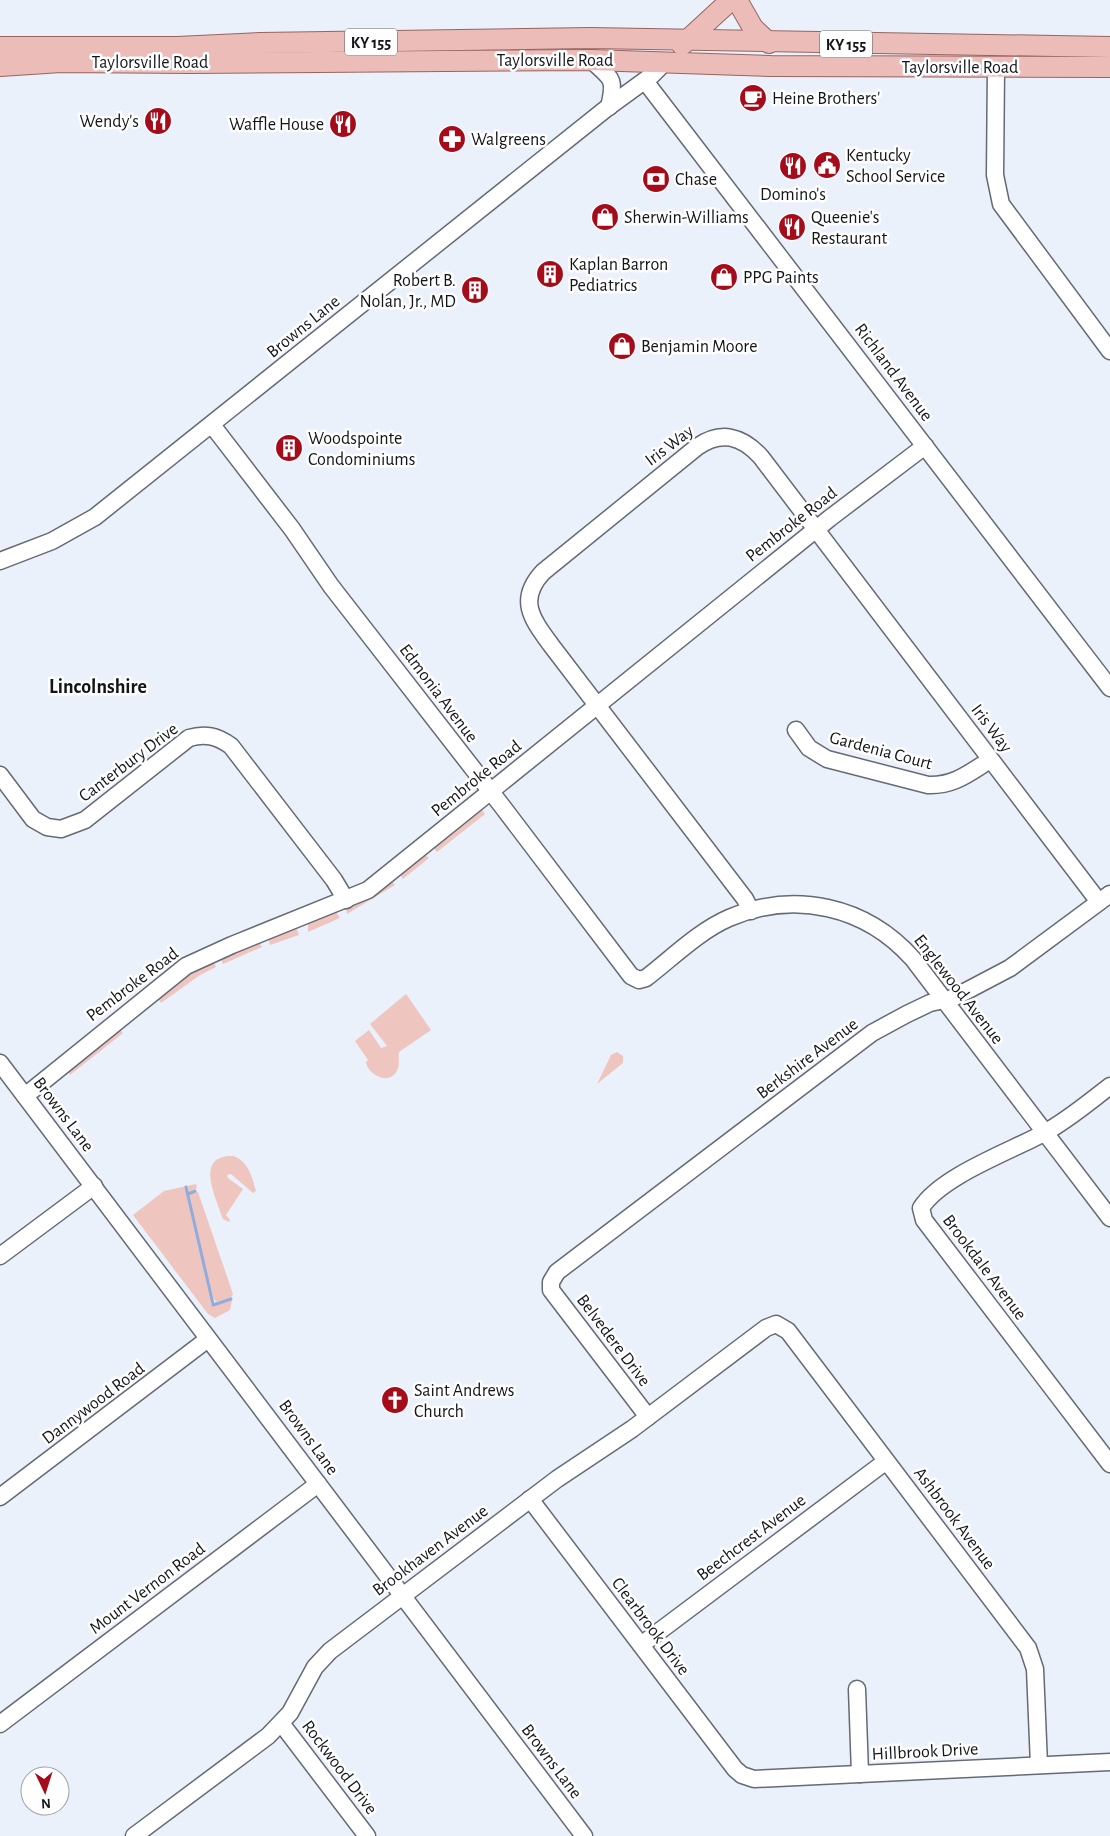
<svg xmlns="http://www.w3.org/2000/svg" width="1110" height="1836" viewBox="0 0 1110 1836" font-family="'Alegreya Sans',sans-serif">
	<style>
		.green { fill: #efc5c0 }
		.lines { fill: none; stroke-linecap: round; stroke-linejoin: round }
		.stream { stroke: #90acdc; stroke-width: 3 }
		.minor-casing { stroke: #656a73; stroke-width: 19 }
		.major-casing { stroke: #976461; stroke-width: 22 }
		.minor { stroke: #fff; stroke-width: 16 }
		.major { stroke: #ebbcb8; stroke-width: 20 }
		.labels { text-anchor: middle; stroke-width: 5; stroke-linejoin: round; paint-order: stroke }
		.shield { fill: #fefefe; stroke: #5a5b5e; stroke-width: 1 }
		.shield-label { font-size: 16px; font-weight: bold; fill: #131519 }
		.street-label { font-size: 18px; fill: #131519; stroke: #fefefe }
		.poi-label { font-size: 18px; fill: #131519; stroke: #fefefe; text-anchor: start }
		.quarter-label { font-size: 20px; font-weight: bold; fill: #131519; stroke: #fefefe }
	</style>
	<rect width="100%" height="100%" fill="#eaf1fb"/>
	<g class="green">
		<polygon points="481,808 485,814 437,852 433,847"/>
		<polygon points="424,854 429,858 403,879 400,874"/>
		<polygon points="391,880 395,885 347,914 346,908"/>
		<polygon points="336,912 340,918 308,932 308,923"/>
		<polygon points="296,927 299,935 270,945 268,938"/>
		<polygon points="259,942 262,947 223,964 220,957"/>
		<polygon points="213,960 216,967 200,975 161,1003 157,997 181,978"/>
		<path d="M406,994L431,1030L399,1052C398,1057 400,1063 398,1068C392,1087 368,1076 366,1062L368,1060L355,1041L369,1030L381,1048L387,1046L370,1024Z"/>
		<polygon points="118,1028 123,1033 70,1075 68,1070"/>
		<polygon points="617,1052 623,1056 623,1063 597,1084 611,1055"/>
		<path d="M233,1156C248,1161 252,1176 256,1191L253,1193L231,1174L227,1175L228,1178L243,1189L226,1215L230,1220L229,1222L223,1219C217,1199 193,1155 233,1156Z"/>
		<polygon points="196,1184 197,1188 187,1193 188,1187 185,1187 211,1291 211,1305 232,1300 230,1310 215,1318 208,1314 133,1215 164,1191"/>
		<polygon points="195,1191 198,1192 233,1294 231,1298 216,1302 213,1298 187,1195"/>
	</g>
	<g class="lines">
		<g class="stream">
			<polyline points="186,1187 213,1304"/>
			<polyline points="188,1194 195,1191"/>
			<polyline points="213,1305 231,1299"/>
		</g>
		<g class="minor-casing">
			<g id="minor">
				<path d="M591,60C612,79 616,78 609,107"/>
				<polyline points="996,68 995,175 1001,204 1110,351"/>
				<polyline points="645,81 1110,688"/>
				<path d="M212,425L292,529L331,586L502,806L631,976L639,980L646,978C672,958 699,931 729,918C795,890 866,906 913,959L1110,1218"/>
				<polyline points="0,561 52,541 95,517 607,108 651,76 664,63"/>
				<path d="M796,730L809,748L827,759L928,785C954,786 969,773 990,760"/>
				<path d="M0,775L33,819L47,827L61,829L85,820L189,738C205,733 217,736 231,746L334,880L346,900"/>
				<path d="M751,911L745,899L551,645C532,619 517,600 543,572L697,447C721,430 742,436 761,457L1099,902"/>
				<path d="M0,1063C196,1319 388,1579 584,1836"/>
				<path d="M1110,1086C1089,1102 1068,1120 1044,1133C1011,1151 941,1176 921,1208L924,1220L1110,1464"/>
				<polyline points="25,1096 186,966 232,945 368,890 830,518 925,446"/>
				<polyline points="0,1256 94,1186"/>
				<polyline points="648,1417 551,1290 551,1282 557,1272 872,1033 907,1014 930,1003 953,998 1010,968 1110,894"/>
				<polyline points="0,1497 208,1339"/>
				<polyline points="530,1499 735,1769 742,1775 754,1779 1110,1762"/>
				<polyline points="641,1645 885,1462"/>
				<polyline points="857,1689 860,1774"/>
				<polyline points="281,1723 367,1836"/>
				<polyline points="0,1724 318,1484"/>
				<polyline points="134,1836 268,1736 290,1713 315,1667 330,1651 557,1479 632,1429 766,1328 776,1324 788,1331 1028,1648 1035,1669 1039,1765"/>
			</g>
		</g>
		<g class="major-casing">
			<g id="major">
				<polyline points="737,0 753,28 769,43"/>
				<polyline points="682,45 731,0"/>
				<polyline points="0,47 177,47 260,43 590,38 1110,47"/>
				<polyline points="0,66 61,62 190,63 591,60 771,66 1110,67"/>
			</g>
		</g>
		<use href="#minor" class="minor"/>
		<use href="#major" class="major"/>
	</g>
	<defs>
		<g id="cafe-disc" transform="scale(1.4375)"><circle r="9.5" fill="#a50c1b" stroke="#fefefe"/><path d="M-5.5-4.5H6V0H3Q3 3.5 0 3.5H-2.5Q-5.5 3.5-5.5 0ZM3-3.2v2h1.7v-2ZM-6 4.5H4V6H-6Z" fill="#fff"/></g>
		<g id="restaurant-disc" transform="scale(1.4375)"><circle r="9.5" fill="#a50c1b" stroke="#fefefe"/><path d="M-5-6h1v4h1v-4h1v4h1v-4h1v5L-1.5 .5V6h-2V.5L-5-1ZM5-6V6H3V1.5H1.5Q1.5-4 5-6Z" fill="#fff"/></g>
		<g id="pharmacy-disc" transform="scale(1.4375)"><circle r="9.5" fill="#a50c1b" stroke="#fefefe"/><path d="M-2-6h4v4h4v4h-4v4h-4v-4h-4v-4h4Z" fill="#fff"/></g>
		<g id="civic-disc" transform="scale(1.4375)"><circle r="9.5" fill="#a50c1b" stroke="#fefefe"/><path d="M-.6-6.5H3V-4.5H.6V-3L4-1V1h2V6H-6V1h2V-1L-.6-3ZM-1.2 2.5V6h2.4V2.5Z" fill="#fff"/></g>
		<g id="bank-disc" transform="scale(1.4375)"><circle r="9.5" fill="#a50c1b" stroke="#fefefe"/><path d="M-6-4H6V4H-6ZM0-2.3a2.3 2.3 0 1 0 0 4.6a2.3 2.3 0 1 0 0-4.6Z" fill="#fff"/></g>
		<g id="shop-disc" transform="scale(1.4375)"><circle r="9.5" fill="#a50c1b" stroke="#fefefe"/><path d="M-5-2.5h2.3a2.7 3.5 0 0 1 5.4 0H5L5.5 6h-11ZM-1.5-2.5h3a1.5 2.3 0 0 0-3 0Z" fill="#fff"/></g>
		<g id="building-disc" transform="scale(1.4375)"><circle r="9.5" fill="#a50c1b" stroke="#fefefe"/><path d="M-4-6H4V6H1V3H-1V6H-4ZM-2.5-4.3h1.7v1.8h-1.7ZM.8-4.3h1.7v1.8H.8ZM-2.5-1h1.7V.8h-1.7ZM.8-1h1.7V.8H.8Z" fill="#fff"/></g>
		<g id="church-disc" transform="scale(1.4375)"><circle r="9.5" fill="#a50c1b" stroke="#fefefe"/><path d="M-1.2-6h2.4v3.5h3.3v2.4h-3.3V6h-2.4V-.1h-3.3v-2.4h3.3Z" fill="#fff"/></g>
	</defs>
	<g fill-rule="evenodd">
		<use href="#cafe-disc" x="753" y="98"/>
		<use href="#restaurant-disc" x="158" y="121"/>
		<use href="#restaurant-disc" x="343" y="124"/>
		<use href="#pharmacy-disc" x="452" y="139"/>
		<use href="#civic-disc" x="827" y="165"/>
		<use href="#restaurant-disc" x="793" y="166"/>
		<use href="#bank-disc" x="656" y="179"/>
		<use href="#shop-disc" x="605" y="217"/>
		<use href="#restaurant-disc" x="792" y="227"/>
		<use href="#building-disc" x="550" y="274"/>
		<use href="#shop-disc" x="724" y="277"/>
		<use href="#building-disc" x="475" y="290"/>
		<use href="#shop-disc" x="622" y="346"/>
		<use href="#building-disc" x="289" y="448"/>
		<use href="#church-disc" x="395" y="1400"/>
	</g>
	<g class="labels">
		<g class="shield">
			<rect x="345" y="28.5" width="52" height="27" rx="4"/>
			<rect x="820" y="30.5" width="52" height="27" rx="4"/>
		</g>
		<g class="shield-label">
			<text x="371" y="48">KY 155</text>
			<text x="846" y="50">KY 155</text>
		</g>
		<g class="street-label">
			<text x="555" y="66">Taylorsville Road</text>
			<text x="150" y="68">Taylorsville Road</text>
			<text x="960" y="73">Taylorsville Road</text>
			<text transform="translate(303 326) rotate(-39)" y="6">Browns Lane</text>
			<text transform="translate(894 372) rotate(53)" y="6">Richland Avenue</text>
			<text transform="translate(669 445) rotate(-37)" y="6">Iris Way</text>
			<text transform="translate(791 524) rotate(-38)" y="6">Pembroke Road</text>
			<text transform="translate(439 693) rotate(53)" y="6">Edmonia Avenue</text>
			<text transform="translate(992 728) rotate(53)" y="6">Iris Way</text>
			<text transform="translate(881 750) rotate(15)" y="6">Gardenia Court</text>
			<text transform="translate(128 762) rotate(-37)" y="6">Canterbury Drive</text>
			<text transform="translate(476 778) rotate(-39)" y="6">Pembroke Road</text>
			<text transform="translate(132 984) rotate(-37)" y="6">Pembroke Road</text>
			<text transform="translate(959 989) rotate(52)" y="6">Englewood Avenue</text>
			<text transform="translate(807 1058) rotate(-37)" y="6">Berkshire Avenue</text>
			<text transform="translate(64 1114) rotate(53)" y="6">Browns Lane</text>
			<text transform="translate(985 1267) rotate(53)" y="6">Brookdale Avenue</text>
			<text transform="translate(614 1340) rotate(53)" y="6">Belvedere Drive</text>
			<text transform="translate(93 1403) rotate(-37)" y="6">Dannywood Road</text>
			<text transform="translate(309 1437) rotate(54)" y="6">Browns Lane</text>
			<text transform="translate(955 1518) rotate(53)" y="6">Ashbrook Avenue</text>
			<text transform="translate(751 1537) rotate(-37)" y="6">Beechcrest Avenue</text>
			<text transform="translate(430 1550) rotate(-37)" y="6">Brookhaven Avenue</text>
			<text transform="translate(147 1588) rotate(-37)" y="6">Mount Vernon Road</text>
			<text transform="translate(651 1626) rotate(53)" y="6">Clearbrook Drive</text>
			<text transform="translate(925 1751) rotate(-3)" y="6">Hillbrook Drive</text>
			<text transform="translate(552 1761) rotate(53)" y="6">Browns Lane</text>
			<text transform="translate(340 1767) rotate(53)" y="6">Rockwood Drive</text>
		</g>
		<g class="poi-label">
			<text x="772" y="104">Heine Brothers'</text>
			<text x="139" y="127" text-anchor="end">Wendy's</text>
			<text x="324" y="130" text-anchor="end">Waffle House</text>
			<text x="471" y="145">Walgreens</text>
			<text x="846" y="161">Kentucky<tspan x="846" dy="21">School Service</tspan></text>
			<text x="675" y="185">Chase</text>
			<text x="793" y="200" text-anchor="middle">Domino's</text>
			<text x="624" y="223">Sherwin-Williams</text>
			<text x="811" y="223">Queenie's<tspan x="811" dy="21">Restaurant</tspan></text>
			<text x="569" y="270">Kaplan Barron<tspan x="569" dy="21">Pediatrics</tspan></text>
			<text x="743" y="283">PPG Paints</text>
			<text x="456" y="286" text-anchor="end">Robert B.<tspan x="456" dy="21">Nolan, Jr., MD</tspan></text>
			<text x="641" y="352">Benjamin Moore</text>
			<text x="308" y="444">Woodspointe<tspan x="308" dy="21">Condominiums</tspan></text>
			<text x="414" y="1396">Saint Andrews<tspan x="414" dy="21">Church</tspan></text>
		</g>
		<g class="quarter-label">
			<text x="98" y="693">Lincolnshire</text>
		</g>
	</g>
	<g transform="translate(45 1791) rotate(176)"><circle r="24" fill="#fefefe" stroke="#a0a1a2"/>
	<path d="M0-4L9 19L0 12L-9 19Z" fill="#a50c1b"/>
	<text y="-8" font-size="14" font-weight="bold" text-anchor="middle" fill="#131519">N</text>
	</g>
</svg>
